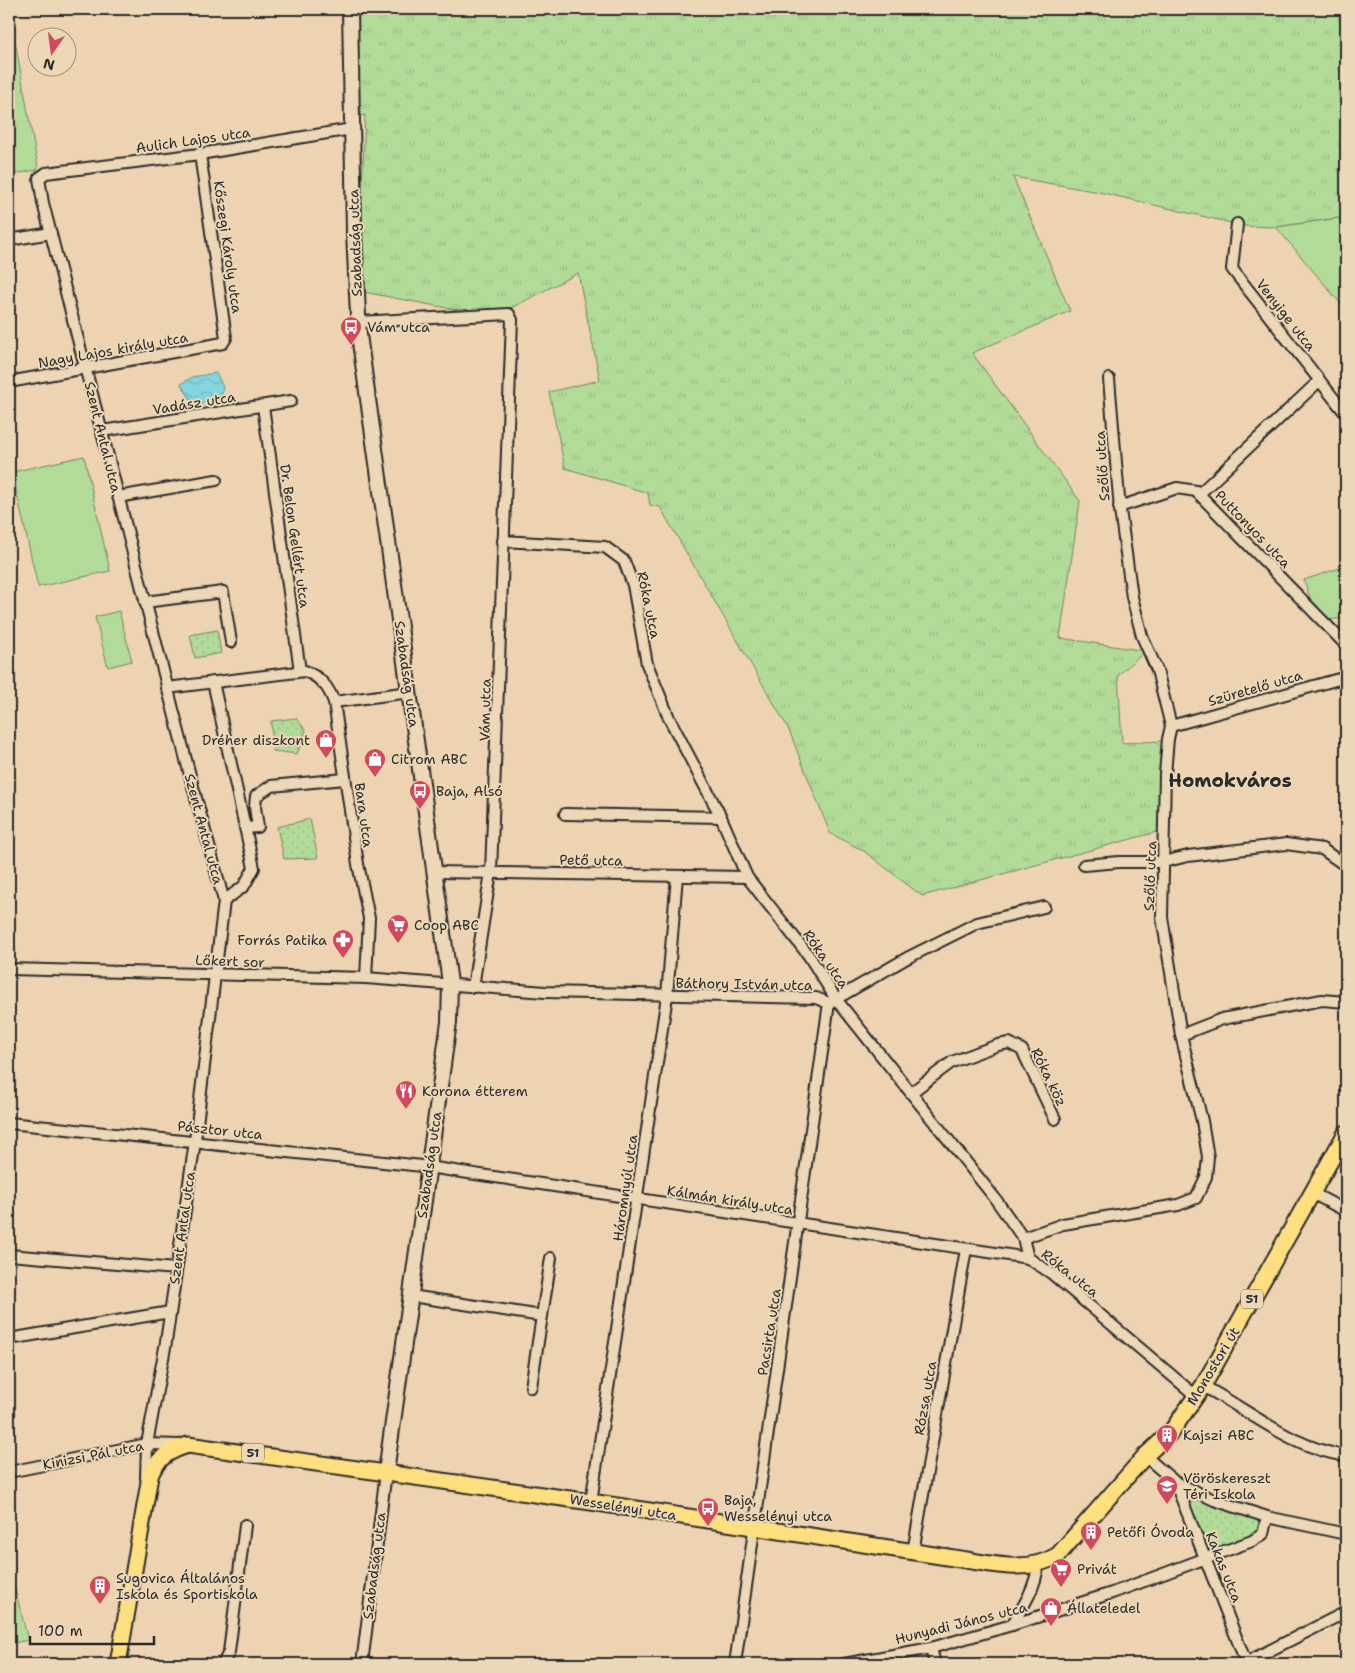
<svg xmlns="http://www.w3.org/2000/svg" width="1355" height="1673" viewBox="0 0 1355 1673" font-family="'Shantell Sans',sans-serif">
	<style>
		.grass { fill: url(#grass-tufts); stroke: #6e8362 }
		.park { fill: url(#park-dots); stroke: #6e8362 }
		.garden { fill: #b2db98; stroke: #6e8362 }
		.water { fill: url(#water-waves); stroke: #609196 }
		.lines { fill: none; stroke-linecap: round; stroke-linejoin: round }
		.street-casing { stroke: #2b2b2b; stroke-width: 14 }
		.secondary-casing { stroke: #2b2b2b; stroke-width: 18 }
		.primary-casing { stroke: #2b2b2b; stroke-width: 19 }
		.street { stroke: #ecd7b6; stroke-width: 10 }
		.secondary { stroke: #ecd7b6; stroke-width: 14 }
		.primary { stroke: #fedf80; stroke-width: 15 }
		.labels { text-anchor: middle; stroke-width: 4; stroke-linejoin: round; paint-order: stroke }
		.shield { fill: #ecd7b6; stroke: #655f55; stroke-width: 1 }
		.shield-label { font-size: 12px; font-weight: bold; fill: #2b2b2b }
		.street-label { font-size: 14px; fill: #2b2b2b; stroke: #ecd7b6 }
		.poi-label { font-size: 14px; fill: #2b2b2b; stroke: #ecd7b6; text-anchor: start }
		.district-label { font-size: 19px; font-weight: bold; fill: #2b2b2b; stroke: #ecd7b6 }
	</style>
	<defs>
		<pattern id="grass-tufts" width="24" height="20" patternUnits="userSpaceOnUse" patternTransform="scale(1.25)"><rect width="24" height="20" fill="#b2db98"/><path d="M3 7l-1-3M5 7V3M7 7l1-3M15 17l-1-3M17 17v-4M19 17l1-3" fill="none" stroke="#99bc83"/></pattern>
		<pattern id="park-dots" width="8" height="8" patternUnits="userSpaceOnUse" patternTransform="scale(1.25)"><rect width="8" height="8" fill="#b2db98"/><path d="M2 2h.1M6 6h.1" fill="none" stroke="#99bc83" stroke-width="1.8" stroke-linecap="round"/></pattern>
		<pattern id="water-waves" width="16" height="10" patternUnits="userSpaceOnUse" patternTransform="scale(1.25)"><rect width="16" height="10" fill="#84d5de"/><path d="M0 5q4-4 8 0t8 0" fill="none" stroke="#72b7bf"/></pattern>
	</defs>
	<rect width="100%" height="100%" fill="#edd3b1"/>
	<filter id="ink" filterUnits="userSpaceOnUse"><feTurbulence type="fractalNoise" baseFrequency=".02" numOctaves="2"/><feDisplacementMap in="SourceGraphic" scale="10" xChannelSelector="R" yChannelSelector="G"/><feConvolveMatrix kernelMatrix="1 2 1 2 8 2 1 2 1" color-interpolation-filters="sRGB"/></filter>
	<g filter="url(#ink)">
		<polygon class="grass" points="354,9 1346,9 1346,217 1276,227 1244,226 1099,192 1013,177 1070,311 972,353 1080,501 1060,638 1146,651 1118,675 1122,743 1163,741 1168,829 922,896 864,851 830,833 788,728 660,507 650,505 648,493 565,468 549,392 600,380 578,273 494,317 358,291 365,115 357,116"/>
		<g class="park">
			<polygon points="217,630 221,653 195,658 190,635"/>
			<polygon points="296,718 306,731 297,754 273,751 271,721"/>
			<polygon points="310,819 318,858 284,859 277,827"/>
			<polygon points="1181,1487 1267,1517 1263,1534 1208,1553"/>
		</g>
		<g class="garden">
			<polygon points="9,9 38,167 37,170 9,175"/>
			<polygon points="1346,217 1346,310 1276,227"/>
			<polygon points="84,456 110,571 38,587 12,472"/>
			<polygon points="1346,566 1346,618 1318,621 1304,580"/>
			<polygon points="119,611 132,661 108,667 95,617"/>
			<polygon points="15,1589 28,1640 9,1644 9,1591"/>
		</g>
		<polygon class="water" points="216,373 223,387 221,400 210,406 207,402 204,402 200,407 196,408 181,384 192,377"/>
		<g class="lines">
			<g class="street-casing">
				<g id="street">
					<polyline points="1237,224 1232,269 1346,414"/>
					<polyline points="9,240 51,233"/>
					<polyline points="358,322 509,314 512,320 491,872 473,987"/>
					<polyline points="9,382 223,343 226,338 200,154"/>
					<polyline points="263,406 300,671"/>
					<polyline points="102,431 291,401"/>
					<polyline points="1199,494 1319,381"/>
					<polyline points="118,497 216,480"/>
					<polyline points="1119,507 1177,488 1196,491 1346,645"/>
					<polyline points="503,541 605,547 624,561 633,585 647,664 669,718 721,817 747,877 809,956 836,999 994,1197 1023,1238 1028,1258 1051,1273 1196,1396"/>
					<polyline points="145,602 223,592 231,642"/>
					<polyline points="213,682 254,868 244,886 224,901"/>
					<path d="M167,688L305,671C321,678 328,686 334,702L358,864L369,918L366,978"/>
					<polyline points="334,702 410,692"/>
					<polyline points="1171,726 1346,677"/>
					<polyline points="565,814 721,817"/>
					<polyline points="245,828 258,827 255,807 256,796 271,786 345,779"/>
					<polyline points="1084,865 1119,862 1163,862 1188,856 1286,844 1322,849 1346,866"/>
					<polyline points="435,872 747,877"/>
					<polyline points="9,969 366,978 545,992 816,998 829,1003 907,958 977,923 1044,907"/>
					<polyline points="1181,1035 1222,1019 1322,1000 1346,1002"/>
					<polyline points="912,1092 952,1062 998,1045 1009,1043 1022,1050 1055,1119"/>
					<polyline points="9,1123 422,1166 1028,1258"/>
					<polyline points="1312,1193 1346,1211"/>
					<polyline points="1023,1238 1063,1224 1178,1205 1196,1198 1206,1177 1208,1157 1202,1121 1181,1035 1162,917 1165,774 1168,739 1171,726 1157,670 1142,636 1132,597 1120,510 1109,379"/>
					<polyline points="9,1255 176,1269"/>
					<polyline points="411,1296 542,1316"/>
					<polyline points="9,1339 170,1312"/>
					<path d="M1203,1386C1250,1411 1292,1448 1346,1456"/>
					<polyline points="531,1387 551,1258"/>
					<polyline points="1145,1456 1175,1482 1214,1500 1267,1517 1346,1534"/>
					<polyline points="9,1472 147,1444 180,1445"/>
					<polyline points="146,1478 147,1444 166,1342 195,1141 224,901 192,783 43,203 39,178 46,173 200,154 352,129"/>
					<polyline points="1175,1482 1246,1662"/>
					<polyline points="591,1502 667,996 677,876"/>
					<polyline points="913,1552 966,1249"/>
					<path d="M1012,1625C1023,1607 1036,1587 1038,1565"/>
					<polyline points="931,1648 935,1664"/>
					<polyline points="223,1664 229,1652 245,1525"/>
					<polyline points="362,1664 386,1472"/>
					<polyline points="735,1664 829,1003"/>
					<polyline points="844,1664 931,1648 1012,1625 1112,1593 1252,1541 1263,1534 1267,1517"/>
					<polyline points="1243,1664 1346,1612"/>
				</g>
			</g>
			<g class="secondary-casing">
				<polyline id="secondary" points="350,9 354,232 359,335 450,983 449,1022 386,1472"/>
			</g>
			<g class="primary-casing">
				<path id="primary" d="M118,1664L150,1476C157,1458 170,1450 188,1445L591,1502L960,1559C994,1564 1027,1574 1058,1555L1145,1456L1171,1432L1203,1386L1346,1133"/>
			</g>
			<use href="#street" class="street"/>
			<use href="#secondary" class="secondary"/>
			<use href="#primary" class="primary"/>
		</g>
	</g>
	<defs>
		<g id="bus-pin" transform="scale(1.125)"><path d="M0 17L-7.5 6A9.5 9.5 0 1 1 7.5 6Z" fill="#d1495b" stroke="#ecd7b6"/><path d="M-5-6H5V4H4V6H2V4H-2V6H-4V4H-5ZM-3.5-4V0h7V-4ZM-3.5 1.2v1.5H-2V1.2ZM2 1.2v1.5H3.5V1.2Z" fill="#fff"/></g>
		<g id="shop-pin" transform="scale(1.125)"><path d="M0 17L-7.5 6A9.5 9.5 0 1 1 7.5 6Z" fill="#d1495b" stroke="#ecd7b6"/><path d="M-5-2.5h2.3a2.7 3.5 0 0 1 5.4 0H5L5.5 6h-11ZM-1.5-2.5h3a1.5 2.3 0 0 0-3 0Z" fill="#fff"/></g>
		<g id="supermarket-pin" transform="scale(1.125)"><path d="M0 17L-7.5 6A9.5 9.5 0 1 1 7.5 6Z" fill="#d1495b" stroke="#ecd7b6"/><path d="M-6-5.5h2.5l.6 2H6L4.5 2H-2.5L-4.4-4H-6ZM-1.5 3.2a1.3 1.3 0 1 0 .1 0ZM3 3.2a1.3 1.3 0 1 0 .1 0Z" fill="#fff"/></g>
		<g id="pharmacy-pin" transform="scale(1.125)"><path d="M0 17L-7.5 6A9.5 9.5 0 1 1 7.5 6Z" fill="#d1495b" stroke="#ecd7b6"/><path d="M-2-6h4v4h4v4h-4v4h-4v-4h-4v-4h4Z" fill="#fff"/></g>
		<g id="restaurant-pin" transform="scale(1.125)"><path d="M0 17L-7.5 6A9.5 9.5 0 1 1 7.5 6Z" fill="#d1495b" stroke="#ecd7b6"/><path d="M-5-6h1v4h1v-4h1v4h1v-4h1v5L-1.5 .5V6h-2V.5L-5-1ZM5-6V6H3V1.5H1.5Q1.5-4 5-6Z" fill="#fff"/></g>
		<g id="building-pin" transform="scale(1.125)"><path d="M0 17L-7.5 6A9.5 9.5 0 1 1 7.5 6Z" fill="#d1495b" stroke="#ecd7b6"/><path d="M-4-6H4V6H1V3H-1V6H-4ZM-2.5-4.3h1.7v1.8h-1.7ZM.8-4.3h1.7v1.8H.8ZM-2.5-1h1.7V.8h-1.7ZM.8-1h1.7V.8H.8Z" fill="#fff"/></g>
		<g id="school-pin" transform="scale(1.125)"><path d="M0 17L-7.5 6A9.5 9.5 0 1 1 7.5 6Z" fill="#d1495b" stroke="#ecd7b6"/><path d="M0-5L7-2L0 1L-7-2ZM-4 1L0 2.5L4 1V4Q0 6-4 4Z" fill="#fff"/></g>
	</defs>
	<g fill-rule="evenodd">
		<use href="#bus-pin" x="351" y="327"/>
		<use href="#shop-pin" x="326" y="740"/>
		<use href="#shop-pin" x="375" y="759"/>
		<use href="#bus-pin" x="420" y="791"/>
		<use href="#supermarket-pin" x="398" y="925"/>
		<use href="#pharmacy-pin" x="343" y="940"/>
		<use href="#restaurant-pin" x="406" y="1091"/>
		<use href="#building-pin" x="1167" y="1435"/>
		<use href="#school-pin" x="1167" y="1486"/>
		<use href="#bus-pin" x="708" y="1508"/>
		<use href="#building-pin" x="1091" y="1532"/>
		<use href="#supermarket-pin" x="1061" y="1569"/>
		<use href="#building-pin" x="100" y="1586"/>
		<use href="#shop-pin" x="1051" y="1608"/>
	</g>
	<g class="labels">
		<g class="shield">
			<rect x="1241" y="1289.5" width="22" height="19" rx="4"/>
			<rect x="242" y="1443.5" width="22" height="19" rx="4"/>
		</g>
		<g class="shield-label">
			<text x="1252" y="1303">51</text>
			<text x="253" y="1457">51</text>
		</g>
		<g class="street-label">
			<text transform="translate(193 140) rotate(-8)" y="5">Aulich Lajos utca</text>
			<text transform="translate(355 243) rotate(-92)" y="5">Szabadság utca</text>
			<text transform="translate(228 247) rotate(82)" y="5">Kőszegi Károly utca</text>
			<text transform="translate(1286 315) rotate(52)" y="5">Venyige utca</text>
			<text transform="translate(113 350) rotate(-10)" y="5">Nagy Lajos király utca</text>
			<text transform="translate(194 403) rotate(-9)" y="5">Vadász utca</text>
			<text transform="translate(103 437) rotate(76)" y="5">Szent Antal utca</text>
			<text transform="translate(1102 466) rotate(-94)" y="5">Szőlő utca</text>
			<text transform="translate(1253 529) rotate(46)" y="5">Puttonyos utca</text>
			<text transform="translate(295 536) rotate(82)" y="5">Dr. Belon Gellért utca</text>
			<text transform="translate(649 605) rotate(78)" y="5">Róka utca</text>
			<text transform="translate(407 674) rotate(82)" y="5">Szabadság utca</text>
			<text transform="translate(1255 688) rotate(-16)" y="5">Szüretelő utca</text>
			<text transform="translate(485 710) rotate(-89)" y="5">Vám utca</text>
			<text transform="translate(364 815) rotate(82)" y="5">Bara utca</text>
			<text transform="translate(204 829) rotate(75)" y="5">Szent Antal utca</text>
			<text transform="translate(591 860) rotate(1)" y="5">Pető utca</text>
			<text transform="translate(1150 876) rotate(-88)" y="5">Szőlő utca</text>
			<text transform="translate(826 959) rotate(55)" y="5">Róka utca</text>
			<text transform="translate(230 961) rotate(2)" y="5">Lőkert sor</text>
			<text transform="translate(744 984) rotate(1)" y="5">Báthory István utca</text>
			<text transform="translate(1049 1077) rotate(64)" y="5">Róka köz</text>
			<text transform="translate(220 1130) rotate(6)" y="5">Pásztor utca</text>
			<text transform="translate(429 1165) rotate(-82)" y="5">Szabadság utca</text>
			<text transform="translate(625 1188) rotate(-82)" y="5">Háromnyúl utca</text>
			<text transform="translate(730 1200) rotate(9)" y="5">Kálmán király utca</text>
			<text transform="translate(182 1228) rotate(-82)" y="5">Szent Antal utca</text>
			<text transform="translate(1070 1273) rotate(38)" y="5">Róka utca</text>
			<text transform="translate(769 1332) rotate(-81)" y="5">Pacsirta utca</text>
			<text transform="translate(1213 1366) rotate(-59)" y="5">Monostori út</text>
			<text transform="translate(925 1398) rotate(-80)" y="5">Rózsa utca</text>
			<text transform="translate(93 1455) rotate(-11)" y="5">Kinizsi Pál utca</text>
			<text transform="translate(623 1507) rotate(9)" y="5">Wesselényi utca</text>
			<text transform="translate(374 1566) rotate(-83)" y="5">Szabadság utca</text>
			<text transform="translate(1224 1567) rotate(68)" y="5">Kakas utca</text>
			<text transform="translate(961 1623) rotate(-14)" y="5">Hunyadi János utca</text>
		</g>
		<g class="poi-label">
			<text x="367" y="332">Vám utca</text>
			<text x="310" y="745" text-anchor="end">Dréher diszkont</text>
			<text x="391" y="764">Citrom ABC</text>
			<text x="436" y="796">Baja, Alsó</text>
			<text x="414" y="930">Coop ABC</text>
			<text x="327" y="945" text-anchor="end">Forrás Patika</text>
			<text x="422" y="1096">Korona étterem</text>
			<text x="1183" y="1440">Kajszi ABC</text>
			<text x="1183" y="1483">Vöröskereszt<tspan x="1183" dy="16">Téri Iskola</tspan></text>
			<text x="724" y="1505">Baja,<tspan x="724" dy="16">Wesselényi utca</tspan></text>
			<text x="1107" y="1537">Petőfi Óvoda</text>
			<text x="1077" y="1574">Privát</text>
			<text x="116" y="1583">Sugovica Általános<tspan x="116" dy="16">Iskola és Sportiskola</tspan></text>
			<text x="1067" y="1613">Állateledel</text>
		</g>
		<g class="district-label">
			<text x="1230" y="787">Homokváros</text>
		</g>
	</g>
	<rect width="1355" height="1673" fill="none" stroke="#ecd7b6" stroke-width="30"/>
	<rect x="15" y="15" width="1325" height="1643" fill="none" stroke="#2b2b2b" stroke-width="2" filter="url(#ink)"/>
	<g transform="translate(52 52) rotate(194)"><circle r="24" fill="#ecd7b6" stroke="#9f927e"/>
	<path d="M0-4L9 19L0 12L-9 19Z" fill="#d1495b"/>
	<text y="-8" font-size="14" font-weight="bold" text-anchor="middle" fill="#2b2b2b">N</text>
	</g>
	<path d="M30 1636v8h124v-8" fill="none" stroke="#2b2b2b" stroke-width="2.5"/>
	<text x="38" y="1636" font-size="15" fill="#2b2b2b" stroke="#ecd7b6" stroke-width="4" paint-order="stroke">100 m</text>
</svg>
